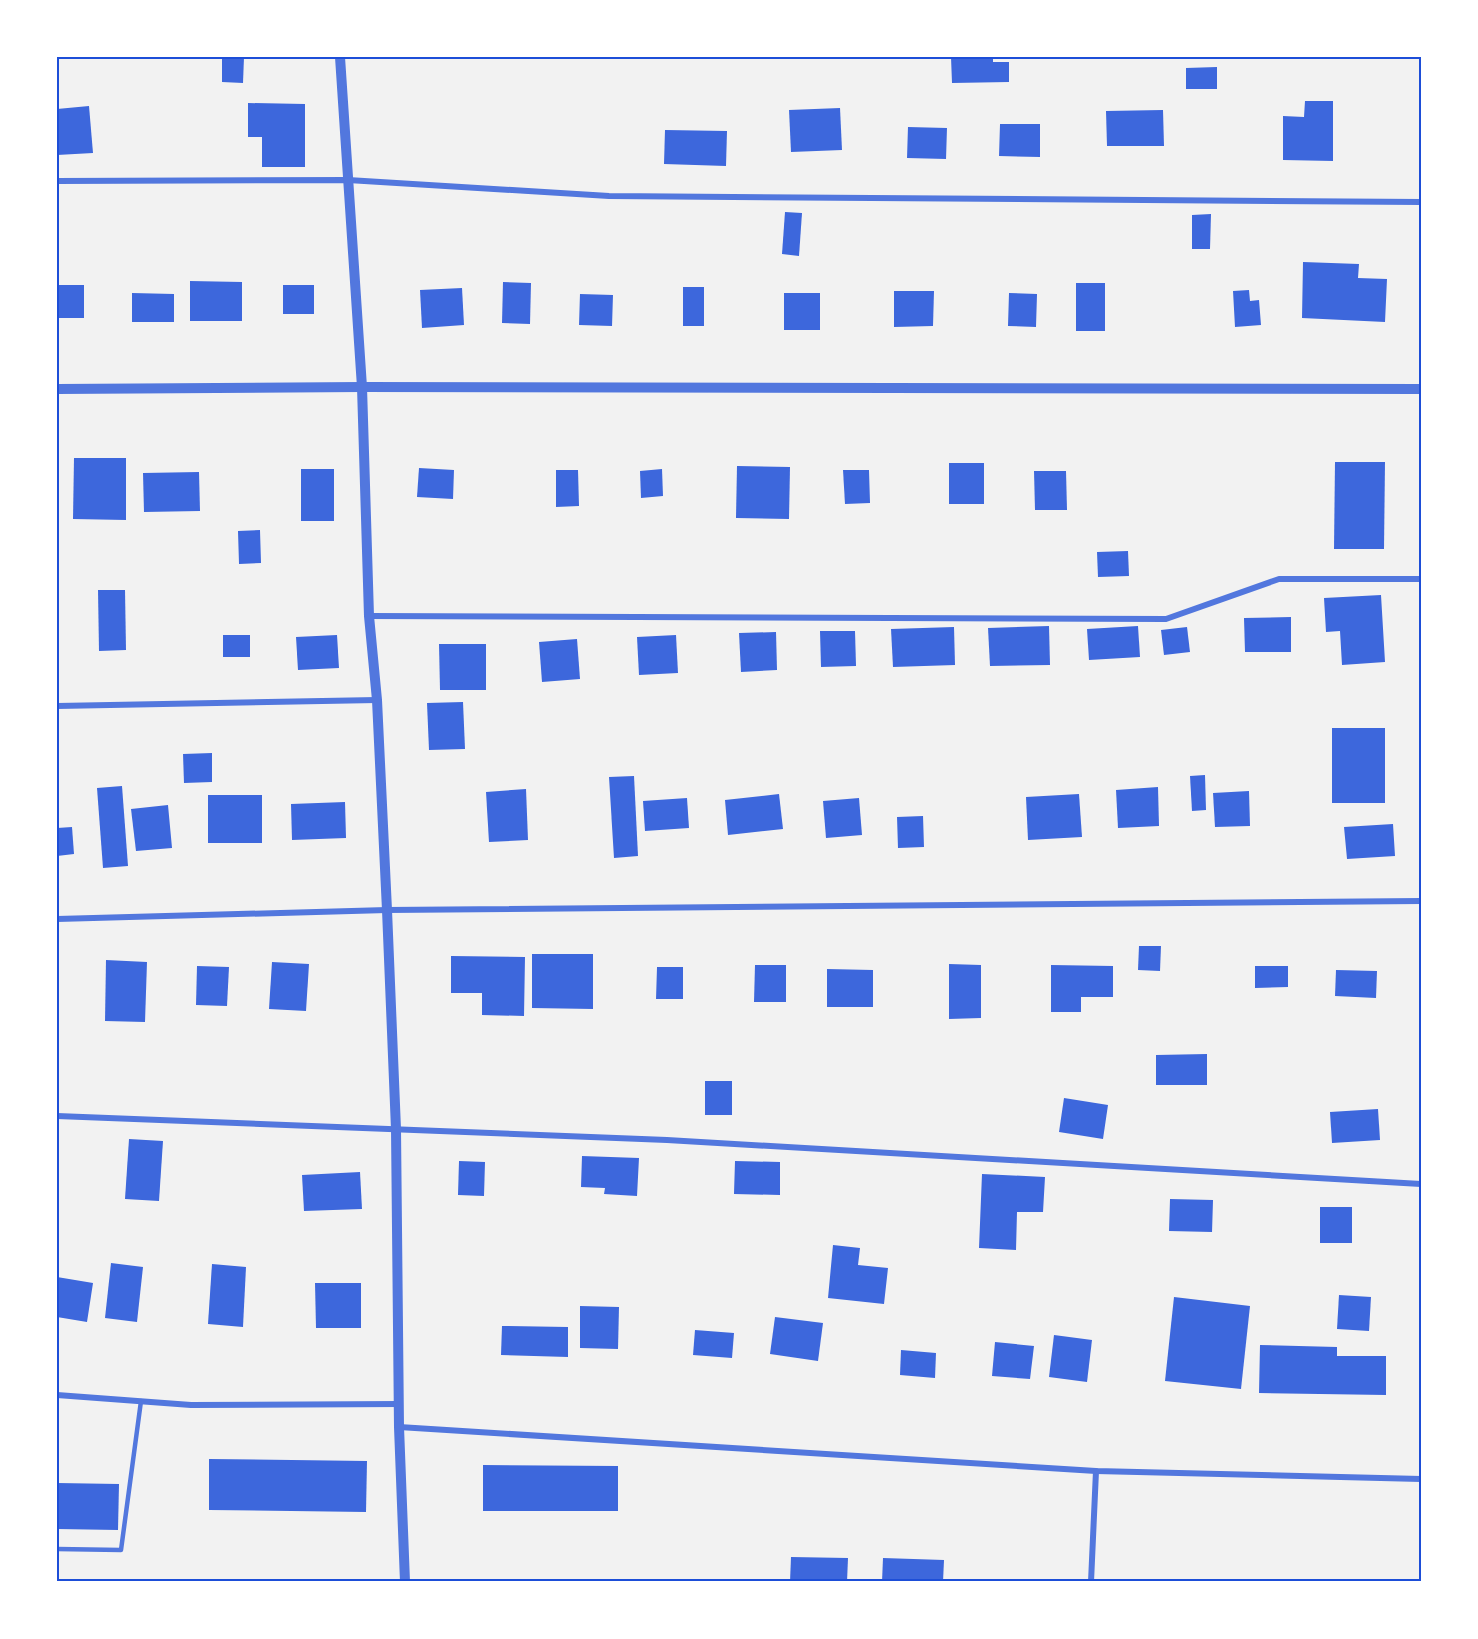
<svg xmlns="http://www.w3.org/2000/svg" width="1478" height="1639" viewBox="0 0 1478 1639" font-family="Overpass,sans-serif">
	<style>
		.building { fill: #3d67dc }
		.lines { fill: none; stroke-linecap: round; stroke-linejoin: round }
		.service { stroke: #5277de; stroke-width: 4.5 }
		.minor { stroke: #5277de; stroke-width: 6 }
		.tertiary { stroke: #5277de; stroke-width: 10 }
		.neatline { fill: none; stroke: #1d4ed8; stroke-width: 2 }
	</style>
	<rect width="100%" height="100%" fill="#f2f2f2"/>
	<g class="building">
		<polygon points="222,57 244,57 243,83 222,82"/>
		<polygon points="951,57 993,57 993,62 1009,62 1009,82 952,83"/>
		<polygon points="1217,67 1217,89 1186,89 1186,68"/>
		<polygon points="1305,101 1333,101 1333,161 1283,160 1283,116 1304,117"/>
		<polygon points="248,103 305,104 305,167 262,167 262,137 248,137"/>
		<polygon points="89,106 93,153 57,155 57,109"/>
		<polygon points="840,108 842,150 791,152 789,110"/>
		<polygon points="1163,110 1164,146 1107,146 1106,111"/>
		<polygon points="1000,124 1040,124 1040,157 999,156"/>
		<polygon points="908,127 947,128 946,159 907,158"/>
		<polygon points="665,130 727,131 726,166 664,164"/>
		<polygon points="785,212 802,213 799,256 782,254"/>
		<polygon points="1211,214 1210,249 1192,249 1192,215"/>
		<polygon points="1303,262 1359,264 1358,278 1387,279 1385,322 1302,318"/>
		<polygon points="190,281 242,282 242,321 190,321"/>
		<polygon points="503,282 531,283 530,324 502,323"/>
		<rect x="1076" y="283" width="29" height="48"/>
		<rect x="57" y="285" width="27" height="33"/>
		<rect x="283" y="285" width="31" height="29"/>
		<rect x="683" y="287" width="21" height="39"/>
		<polygon points="462,288 464,325 422,328 420,290"/>
		<polygon points="1249,290 1250,301 1259,300 1261,325 1235,327 1233,291"/>
		<polygon points="894,291 934,291 933,326 894,327"/>
		<polygon points="132,293 174,294 174,322 132,322"/>
		<rect x="784" y="293" width="36" height="37"/>
		<polygon points="1009,293 1037,294 1036,327 1008,326"/>
		<polygon points="580,294 613,295 612,326 579,325"/>
		<polygon points="74,458 126,458 126,520 73,519"/>
		<polygon points="1335,462 1385,462 1384,549 1334,549"/>
		<rect x="949" y="463" width="35" height="41"/>
		<polygon points="737,466 790,467 789,519 736,518"/>
		<polygon points="419,468 454,470 453,499 417,497"/>
		<rect x="301" y="469" width="33" height="52"/>
		<polygon points="662,469 663,496 641,498 640,471"/>
		<polygon points="556,470 578,470 579,506 556,507"/>
		<polygon points="843,470 869,470 870,503 845,504"/>
		<polygon points="1034,471 1066,471 1067,510 1035,510"/>
		<polygon points="199,472 200,511 144,512 143,473"/>
		<polygon points="260,530 261,563 239,564 238,531"/>
		<polygon points="1128,551 1129,576 1098,577 1097,552"/>
		<polygon points="98,590 125,590 126,650 99,651"/>
		<polygon points="1381,595 1385,662 1342,665 1340,631 1326,632 1324,598"/>
		<polygon points="1291,617 1291,652 1245,652 1244,618"/>
		<polygon points="1049,626 1050,665 990,666 988,628"/>
		<polygon points="1138,626 1140,657 1089,660 1087,629"/>
		<polygon points="954,627 955,665 893,667 891,629"/>
		<polygon points="1187,627 1190,652 1164,655 1161,630"/>
		<polygon points="820,631 855,631 856,666 821,667"/>
		<polygon points="776,632 777,670 741,672 739,633"/>
		<rect x="223" y="635" width="27" height="22"/>
		<polygon points="337,635 339,668 298,670 296,637"/>
		<polygon points="676,635 678,673 639,675 637,637"/>
		<polygon points="577,639 580,679 542,682 539,642"/>
		<polygon points="439,644 486,644 486,690 440,690"/>
		<polygon points="463,702 465,749 429,750 427,703"/>
		<rect x="1332" y="728" width="53" height="75"/>
		<polygon points="212,753 212,782 184,783 183,754"/>
		<polygon points="1205,775 1206,810 1192,811 1190,776"/>
		<polygon points="634,776 638,856 614,858 609,777"/>
		<polygon points="122,786 128,866 103,868 97,788"/>
		<polygon points="1158,787 1159,826 1118,828 1116,790"/>
		<polygon points="526,789 528,840 489,842 486,792"/>
		<polygon points="1249,791 1250,826 1215,827 1213,793"/>
		<polygon points="779,794 783,829 728,835 725,800"/>
		<polygon points="1079,794 1082,837 1028,840 1026,797"/>
		<rect x="208" y="795" width="54" height="48"/>
		<polygon points="687,798 689,828 645,831 643,801"/>
		<polygon points="859,798 862,835 826,838 823,801"/>
		<polygon points="345,802 346,838 292,840 291,804"/>
		<polygon points="168,805 172,848 136,851 131,809"/>
		<polygon points="923,816 924,847 898,848 897,817"/>
		<polygon points="1393,824 1395,856 1347,859 1344,827"/>
		<polygon points="72,827 74,854 57,856 57,828"/>
		<polygon points="1139,946 1161,946 1160,971 1138,970"/>
		<polygon points="532,954 593,954 593,1009 532,1008"/>
		<polygon points="451,956 525,957 524,1016 482,1015 482,993 451,993"/>
		<polygon points="106,960 147,962 145,1022 105,1021"/>
		<polygon points="272,962 309,964 306,1011 269,1009"/>
		<polygon points="949,964 981,965 981,1018 949,1019"/>
		<polygon points="755,965 786,965 786,1002 754,1002"/>
		<polygon points="1051,965 1113,966 1113,997 1081,997 1081,1012 1051,1012"/>
		<polygon points="197,966 229,967 227,1006 196,1005"/>
		<polygon points="1255,966 1288,966 1288,987 1255,988"/>
		<polygon points="657,967 683,967 683,999 656,999"/>
		<polygon points="827,969 873,970 873,1007 827,1007"/>
		<polygon points="1336,970 1377,971 1376,998 1335,996"/>
		<polygon points="1207,1054 1207,1085 1156,1085 1156,1055"/>
		<rect x="705" y="1081" width="27" height="34"/>
		<polygon points="1064,1098 1108,1105 1103,1139 1059,1132"/>
		<polygon points="1378,1109 1380,1140 1332,1143 1330,1112"/>
		<polygon points="129,1139 163,1141 159,1201 125,1199"/>
		<polygon points="582,1156 639,1158 637,1196 604,1194 605,1188 581,1187"/>
		<polygon points="459,1161 485,1162 484,1196 458,1195"/>
		<polygon points="735,1161 780,1162 780,1195 734,1194"/>
		<polygon points="360,1172 362,1209 304,1211 302,1175"/>
		<polygon points="982,1174 1045,1177 1043,1212 1017,1212 1016,1250 979,1248"/>
		<polygon points="1170,1199 1213,1200 1212,1232 1169,1231"/>
		<rect x="1320" y="1207" width="32" height="36"/>
		<polygon points="833,1245 860,1248 858,1265 888,1268 884,1304 828,1298"/>
		<polygon points="111,1263 143,1267 137,1322 105,1318"/>
		<polygon points="212,1264 246,1267 243,1327 208,1324"/>
		<polygon points="57,1277 93,1283 87,1322 57,1317"/>
		<polygon points="315,1283 361,1283 361,1328 316,1328"/>
		<polygon points="1339,1295 1371,1297 1369,1331 1337,1329"/>
		<polygon points="1174,1297 1250,1306 1241,1389 1165,1381"/>
		<polygon points="580,1306 619,1307 618,1349 580,1348"/>
		<polygon points="775,1317 823,1323 818,1361 770,1354"/>
		<polygon points="502,1326 568,1327 568,1357 501,1355"/>
		<polygon points="695,1330 734,1333 732,1358 693,1355"/>
		<polygon points="1054,1335 1092,1340 1087,1382 1049,1377"/>
		<polygon points="995,1342 1034,1346 1030,1379 992,1376"/>
		<polygon points="1260,1345 1337,1347 1337,1356 1386,1356 1386,1395 1259,1393"/>
		<polygon points="901,1350 936,1353 935,1378 900,1375"/>
		<polygon points="209,1459 367,1461 366,1512 209,1510"/>
		<polygon points="483,1465 618,1466 618,1511 483,1511"/>
		<polygon points="57,1483 119,1484 118,1530 57,1529"/>
		<polygon points="791,1557 848,1558 847,1582 790,1582"/>
		<polygon points="883,1558 944,1560 943,1582 882,1582"/>
	</g>
	<g class="lines">
		<polyline class="service" points="57,1549 121,1550 141,1401"/>
		<g class="minor">
			<polyline points="57,181 348,180 609,196 1421,202"/>
			<polyline points="369,616 1166,619 1279,579 1421,579"/>
			<polyline points="57,706 377,700"/>
			<polyline points="57,919 387,910 1421,901"/>
			<polyline points="57,1116 667,1140 1421,1184"/>
			<polyline points="57,1395 191,1405 400,1404"/>
			<polyline points="399,1427 1096,1471 1421,1479"/>
			<polyline points="1091,1582 1096,1471"/>
		</g>
		<g class="tertiary">
			<polyline points="340,57 362,387 369,616 377,700 387,910 396,1129 399,1427 405,1582"/>
			<polyline points="57,389 362,387 1421,389"/>
		</g>
	</g>
	<rect width="1478" height="1639" fill="none" stroke="#ffffff" stroke-width="117"/>
	<rect x="58" y="58" width="1362" height="1522" class="neatline"/>
</svg>
